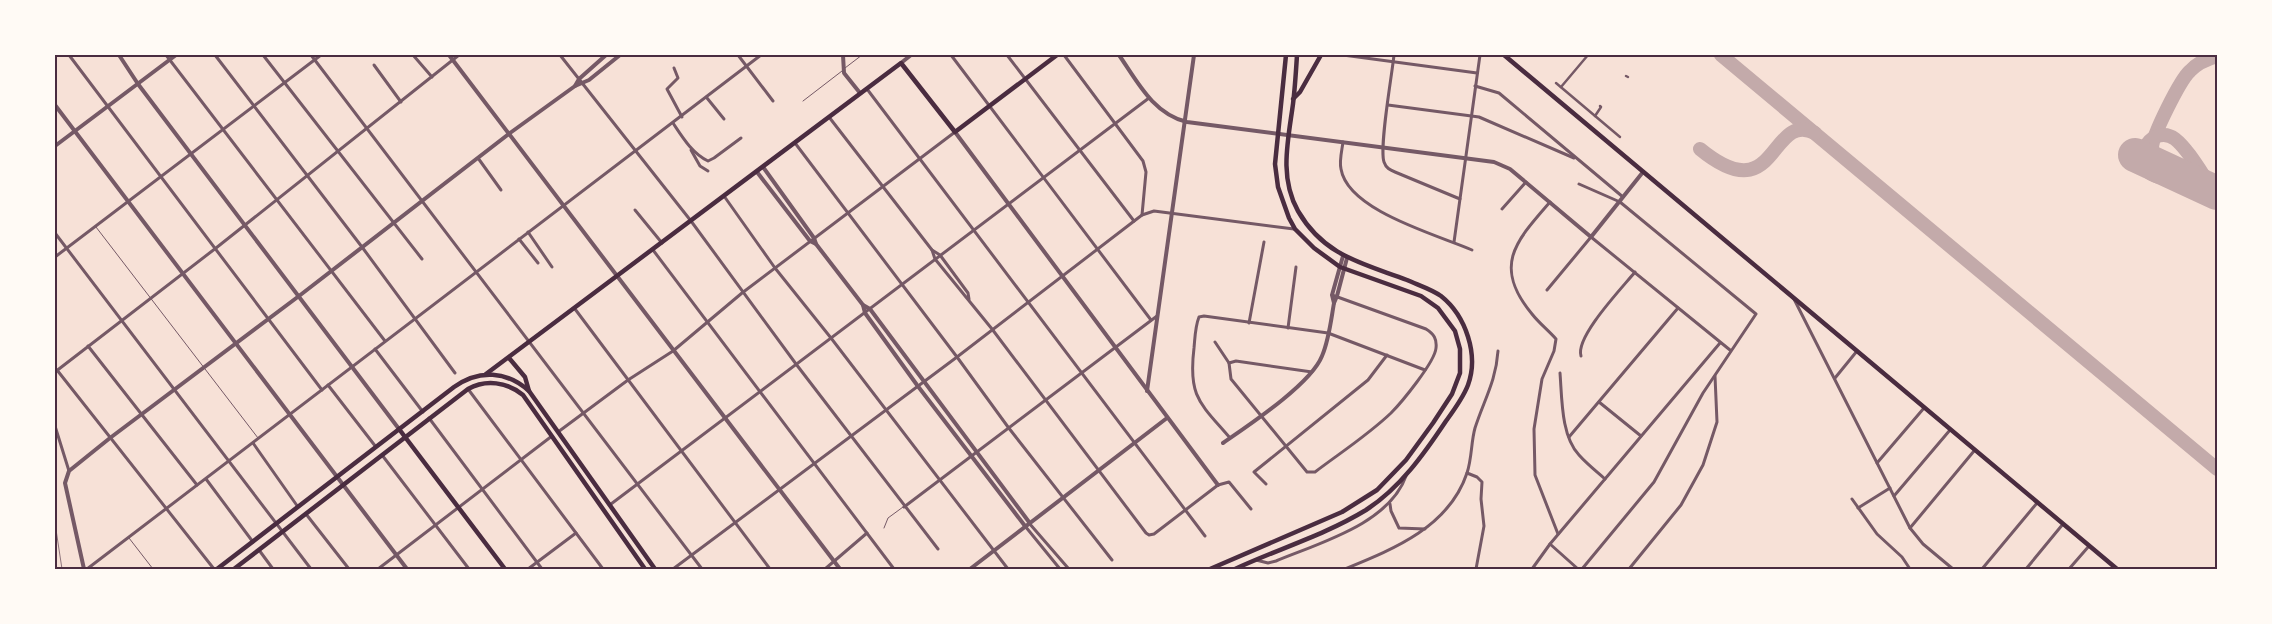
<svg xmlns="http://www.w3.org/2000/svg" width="2272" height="624" viewBox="0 0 2272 624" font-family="Jost,sans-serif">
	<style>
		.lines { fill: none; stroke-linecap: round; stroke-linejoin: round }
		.taxiway { stroke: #c3aaaa; stroke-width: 14 }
		.runway { stroke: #c3aaaa; stroke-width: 34 }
		.service { stroke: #755966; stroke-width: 1 }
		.pedestrian { stroke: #755966; stroke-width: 2.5 }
		.minor { stroke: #755966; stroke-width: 3 }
		.tertiary { stroke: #755966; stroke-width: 4 }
		.secondary { stroke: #4a2c40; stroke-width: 4.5 }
		.primary { stroke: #4a2c40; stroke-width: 4.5 }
		.rail { stroke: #8f747c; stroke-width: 1 }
		.neatline { fill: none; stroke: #4a2c40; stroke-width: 2 }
	</style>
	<rect width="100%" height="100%" fill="#f7e1d7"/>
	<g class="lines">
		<g class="taxiway">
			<polyline points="1721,55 2217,469"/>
			<path d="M1700,149C1778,213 1769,110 1815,133"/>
			<path d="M2164,168C2158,163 2153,157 2152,148C2152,136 2180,80 2190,71C2197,63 2207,59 2217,56"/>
			<path d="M2186,179C2174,175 2161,181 2150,173C2128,159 2154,123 2175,139C2188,149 2202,174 2212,188L2217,192"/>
		</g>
		<polyline class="runway" points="2135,155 2217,193"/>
		<g class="service">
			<polyline points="845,68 862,55"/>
			<polyline points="803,101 842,71"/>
			<polyline points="96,227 258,438"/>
			<polyline points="884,528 888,518 903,507"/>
			<polyline points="129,538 153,569"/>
		</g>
		<g class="pedestrian">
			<polyline points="1626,76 1628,77"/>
			<polyline points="1556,83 1620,137"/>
			<polyline points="1561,87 1588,55"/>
			<polyline points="1595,116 1601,107 1600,106"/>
		</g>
		<g class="minor">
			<polyline points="69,55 322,390"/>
			<polyline points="166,55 385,341"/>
			<polyline points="215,55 362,247 455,373"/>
			<polyline points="263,55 422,259"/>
			<polyline points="311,55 702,569"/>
			<polyline points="413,55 432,77"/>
			<polyline points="560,55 691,221 796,364 938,549"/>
			<polyline points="738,55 773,101"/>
			<polyline points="951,55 1151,320"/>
			<polyline points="1007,55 1134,221"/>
			<polyline points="1064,55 1143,161 1146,172 1142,215"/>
			<polyline points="1343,55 1477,73"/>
			<path d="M1394,55C1392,75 1379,147 1384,162C1386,168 1390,170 1395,172L1460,199"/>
			<polyline points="374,65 401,102"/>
			<polyline points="674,68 678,78 667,89 682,117"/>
			<polyline points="1475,86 1499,93 1623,197"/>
			<polyline points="867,89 1205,536"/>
			<polyline points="707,98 724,119"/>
			<polyline points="1388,105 1479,117 1574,158"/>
			<polyline points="829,117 932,250 940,255 968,293 969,299"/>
			<path d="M673,123C683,138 692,153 708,161L714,158L741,138"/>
			<path d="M1343,142C1342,150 1339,161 1341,169C1348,211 1438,235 1472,250"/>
			<polyline points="795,143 957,357 1008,427 1112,560"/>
			<polyline points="691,150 700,166 708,171"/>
			<polyline points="478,158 501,190"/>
			<polyline points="1579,184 1620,202 1756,314 1703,393 1654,482 1582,569"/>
			<polyline points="724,196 775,268 831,338 1008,569"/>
			<path d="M1550,202C1516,241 1492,266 1532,314C1539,323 1548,330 1556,339L1554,351L1542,379L1534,429L1535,475L1558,534"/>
			<polyline points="1502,209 1526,182"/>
			<polyline points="635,210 662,243"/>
			<polyline points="528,232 552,267"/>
			<polyline points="55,233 311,569"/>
			<polyline points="519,239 538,263"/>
			<polyline points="1454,242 1480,55"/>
			<polyline points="653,250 894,569"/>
			<polyline points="932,250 935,259 992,329 1146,533 1149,535 1154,534 1218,485 1229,482 1251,509"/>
			<polyline points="55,257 321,55"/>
			<polyline points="1547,290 1591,237 1730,350"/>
			<polyline points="1794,299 1910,528 1923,544 1953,569"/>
			<polyline points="575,309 770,569"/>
			<polyline points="1249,323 1264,242"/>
			<polyline points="1288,328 1296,267"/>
			<path d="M1215,342L1229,363L1231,379L1307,472H1315C1340,453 1368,435 1391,413C1401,403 1435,362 1436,348C1437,339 1434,334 1426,329L1332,295"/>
			<polyline points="88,346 197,485"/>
			<polyline points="375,349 423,412"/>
			<path d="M1581,356C1575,337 1622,288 1635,272"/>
			<polyline points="1229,363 1236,361 1312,372"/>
			<polyline points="57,370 214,569"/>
			<polyline points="55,372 216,248 459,55"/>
			<path d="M1560,373C1562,398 1561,436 1579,455C1587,464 1596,471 1605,479"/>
			<polyline points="1835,378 1857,351"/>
			<polyline points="328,385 376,447"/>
			<polyline points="468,389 603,569"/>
			<polyline points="1599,402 1641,436"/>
			<polyline points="429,418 542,569"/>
			<polyline points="55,426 69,471"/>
			<polyline points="558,432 628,380 673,351 742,293 955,132"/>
			<polyline points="1569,437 1678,308"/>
			<path d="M1230,438C1200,403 1188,397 1194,348C1195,338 1195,327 1199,317L1204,316L1328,333L1425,370"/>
			<polyline points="253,443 298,507"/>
			<polyline points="382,455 469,569"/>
			<polyline points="1877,463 1924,408"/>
			<polyline points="1467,473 1477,477 1482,482 1481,499 1484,526 1476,569"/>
			<polyline points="206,479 253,542"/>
			<polyline points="1266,484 1254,472 1368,380 1387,355"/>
			<polyline points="1894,496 1950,430"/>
			<polyline points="1852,499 1877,534 1902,557 1910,569"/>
			<polyline points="611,504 1149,98"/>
			<polyline points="1390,504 1391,511 1399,528 1425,529"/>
			<polyline points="904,507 1157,316"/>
			<polyline points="1858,508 1890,488"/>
			<polyline points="306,514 349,569"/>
			<polyline points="1029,523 1068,568"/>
			<polyline points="1025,526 1060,569"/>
			<polyline points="1910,528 1974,451"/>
			<polyline points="1550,544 1578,569"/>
			<polyline points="259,550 273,569"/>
			<path d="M1256,560L1268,563L1276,561C1319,543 1389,524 1406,476"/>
			<polyline points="87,569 761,55"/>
			<polyline points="378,569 552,436"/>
			<polyline points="528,569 576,533"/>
			<polyline points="673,569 957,357 1142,215 1154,211 1294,229"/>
			<polyline points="825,569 867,533"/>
			<path d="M1345,569C1394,549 1449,527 1467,473C1472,458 1471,442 1475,428C1484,400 1496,381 1498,351"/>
			<polyline points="1532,569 1550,544 1720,343"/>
			<polyline points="1629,569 1681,505 1703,465 1717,422 1715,376"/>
			<polyline points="1982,569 2037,503"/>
			<polyline points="2026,569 2063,524"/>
			<polyline points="2069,569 2089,546"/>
		</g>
		<g class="tertiary">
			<polyline points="119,55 138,84 399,429"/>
			<polyline points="449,55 840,569"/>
			<polyline points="843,55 844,73 860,93"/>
			<path d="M1119,55C1137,81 1153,114 1187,122L1494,162L1510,169L1591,237L1643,172"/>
			<polyline points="901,63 911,55"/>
			<polyline points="575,86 579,79 606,55"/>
			<polyline points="55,105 407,569"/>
			<polyline points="955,132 1218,485"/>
			<polyline points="55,146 176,55"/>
			<polyline points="763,167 814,238 816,244 863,305 870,309 1029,522"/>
			<polyline points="757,172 810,241 816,244"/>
			<polyline points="1334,303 1332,295 1343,256"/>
			<polyline points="863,305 865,313 917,385 1025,526"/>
			<polyline points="1147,391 1194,55"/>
			<path d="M1223,443C1249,425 1311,384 1322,356C1329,340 1331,320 1334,303L1337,296L1347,258"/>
			<polyline points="84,569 65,483 69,471 110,438 299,296 510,133 575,86 589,80 620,55"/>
			<polyline points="970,569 1167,418"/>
		</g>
		<g class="secondary">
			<polyline points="1504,55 2117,569"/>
			<polyline points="1293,99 1300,92 1321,55"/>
			<polyline points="509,358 525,377 529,391"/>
			<polyline points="486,374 901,63 955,132 1057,55"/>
			<polyline points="399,429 505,569"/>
		</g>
		<g class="primary">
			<path d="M217,569L454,387C479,369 507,371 529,391L655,569"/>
			<path d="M234,569L468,389C486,379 507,382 523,395L645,569"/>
			<polyline points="1210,569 1342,512 1377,490 1406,460 1433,423 1452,394 1460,373 1460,349 1455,331 1438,308 1421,296 1340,267 1314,248 1295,229 1289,218 1278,187 1275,164 1286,55"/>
			<path d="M1235,569C1278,549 1325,535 1366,510C1400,488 1424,454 1446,421C1454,410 1463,398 1468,385C1479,355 1466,316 1441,296C1431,289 1418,285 1407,280C1362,263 1324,256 1298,211C1279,177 1288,141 1293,104C1295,88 1296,71 1297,55"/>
		</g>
		<polyline class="rail" points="55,523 62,569"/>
	</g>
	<rect width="2272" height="624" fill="none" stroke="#fffaf5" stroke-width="112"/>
	<rect x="56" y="56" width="2160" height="512" class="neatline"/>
</svg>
